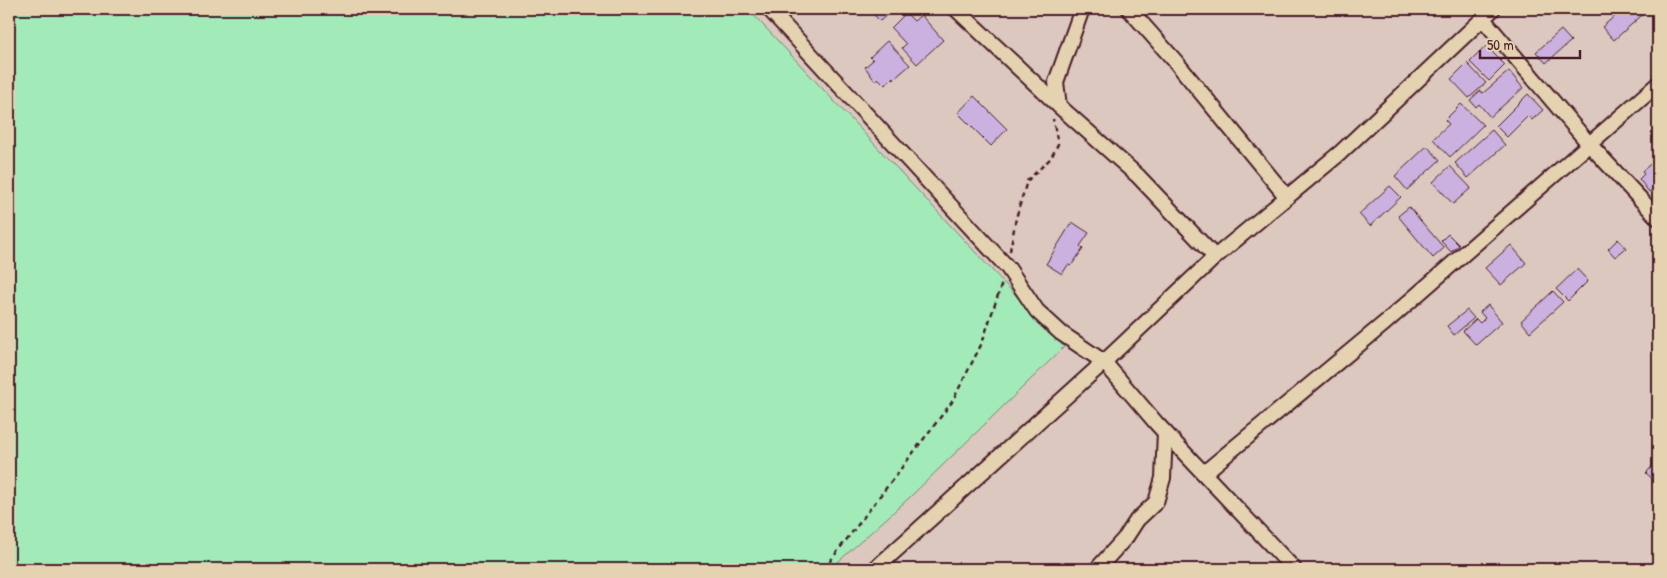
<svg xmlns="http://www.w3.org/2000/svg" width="1667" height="578" viewBox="0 0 1667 578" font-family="'Patrick Hand',sans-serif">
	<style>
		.green { fill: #a2ebb9; stroke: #768572 }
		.building { fill: #cab1df; stroke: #4a1f2b }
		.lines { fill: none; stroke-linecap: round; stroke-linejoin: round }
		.minor-casing { stroke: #4a1f2b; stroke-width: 18 }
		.path { stroke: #4a1f2b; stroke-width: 2.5; stroke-dasharray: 5 4; stroke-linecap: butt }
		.minor { stroke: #e4d2b0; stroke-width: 14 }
	</style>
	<rect width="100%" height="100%" fill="#dcc8be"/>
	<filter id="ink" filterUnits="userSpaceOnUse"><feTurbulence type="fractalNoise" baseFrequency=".02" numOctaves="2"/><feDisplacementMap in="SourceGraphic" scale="10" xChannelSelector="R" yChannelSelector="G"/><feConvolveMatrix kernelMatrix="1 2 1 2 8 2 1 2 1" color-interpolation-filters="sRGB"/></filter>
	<g filter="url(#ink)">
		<polygon class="green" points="9,9 748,9 1064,347 909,498 830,569 9,569"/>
		<g class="building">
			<polygon points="868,9 888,9 890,12 880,21"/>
			<polygon points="1623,9 1649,9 1614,40 1602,27"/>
			<polygon points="906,13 914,21 921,15 943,40 917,64 902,48 906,44 891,28"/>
			<polygon points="1561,30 1571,41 1546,63 1536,52"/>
			<polygon points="887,41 910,65 894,79 893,77 885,85 878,78 875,81 865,67 873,60 870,57"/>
			<polygon points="1486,46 1505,65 1489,81 1470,62"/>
			<polygon points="1467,63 1486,83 1469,98 1451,79"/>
			<polygon points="1509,71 1523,88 1490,117 1479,104 1476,107 1470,100 1480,91 1483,93"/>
			<polygon points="1528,94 1543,110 1532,120 1528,116 1507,137 1496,126"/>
			<polygon points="974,96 1007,129 991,146 958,113"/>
			<polygon points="1461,104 1483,125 1450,157 1433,139 1449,124 1445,120"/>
			<polygon points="1492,130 1505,145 1468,178 1455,163"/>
			<polygon points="1427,146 1440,160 1407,190 1395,176"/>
			<polygon points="1654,161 1657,164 1658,163 1658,184 1649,192 1639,179 1644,174 1642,171"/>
			<polygon points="1450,166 1471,188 1453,204 1433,182"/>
			<polygon points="1390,186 1401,197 1370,226 1359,214"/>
			<polygon points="1409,207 1444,248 1433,258 1398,216"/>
			<polygon points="1072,222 1089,233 1080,246 1083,249 1071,266 1068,265 1062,274 1046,264"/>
			<polygon points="1448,234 1459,245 1451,252 1441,241"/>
			<polygon points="1618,239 1626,248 1615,257 1608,249"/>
			<polygon points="1511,245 1526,263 1501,285 1485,268"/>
			<polygon points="1577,269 1588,281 1568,301 1556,289"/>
			<polygon points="1553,291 1563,302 1530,332 1521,321"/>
			<polygon points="1488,305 1502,322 1476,345 1463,331 1476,319 1480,323 1485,318 1480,312"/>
			<polygon points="1467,310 1474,318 1454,335 1447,326"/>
			<polygon points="1658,460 1658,484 1646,473"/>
		</g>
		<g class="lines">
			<g class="minor-casing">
				<g id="minor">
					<polyline points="769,9 1008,268 1037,311 1061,333 1104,362 1157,424 1294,569"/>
					<polyline points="956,9 1059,106 1138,176 1215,257"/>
					<polyline points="1129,9 1176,62 1286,196"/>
					<polyline points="1483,19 1590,145 1658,218"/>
					<polyline points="1059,106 1056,82 1082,9"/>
					<polyline points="1204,473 1386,322 1658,84"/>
					<polyline points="875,569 1104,362 1215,257 1340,153 1493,9"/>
					<polyline points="1097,569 1126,537 1137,520 1156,502 1163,478 1165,432"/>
				</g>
			</g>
			<g class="path">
				<polyline points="1010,251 1016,218 1027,181 1051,158 1058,144 1053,119"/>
				<polyline points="824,569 952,402 982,343 1002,283"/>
			</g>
			<use href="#minor" class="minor"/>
		</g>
	</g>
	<rect width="1667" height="578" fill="none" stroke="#e4d2b0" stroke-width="30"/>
	<rect x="15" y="15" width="1637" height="548" fill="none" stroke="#4a1f2b" stroke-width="2" filter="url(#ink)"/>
	<path d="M1480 50v8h100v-8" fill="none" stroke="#4a1f2b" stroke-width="2.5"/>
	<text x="1487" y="50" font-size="15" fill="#4a1f2b" stroke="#e4d2b0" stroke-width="4" paint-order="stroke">50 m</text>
</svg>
